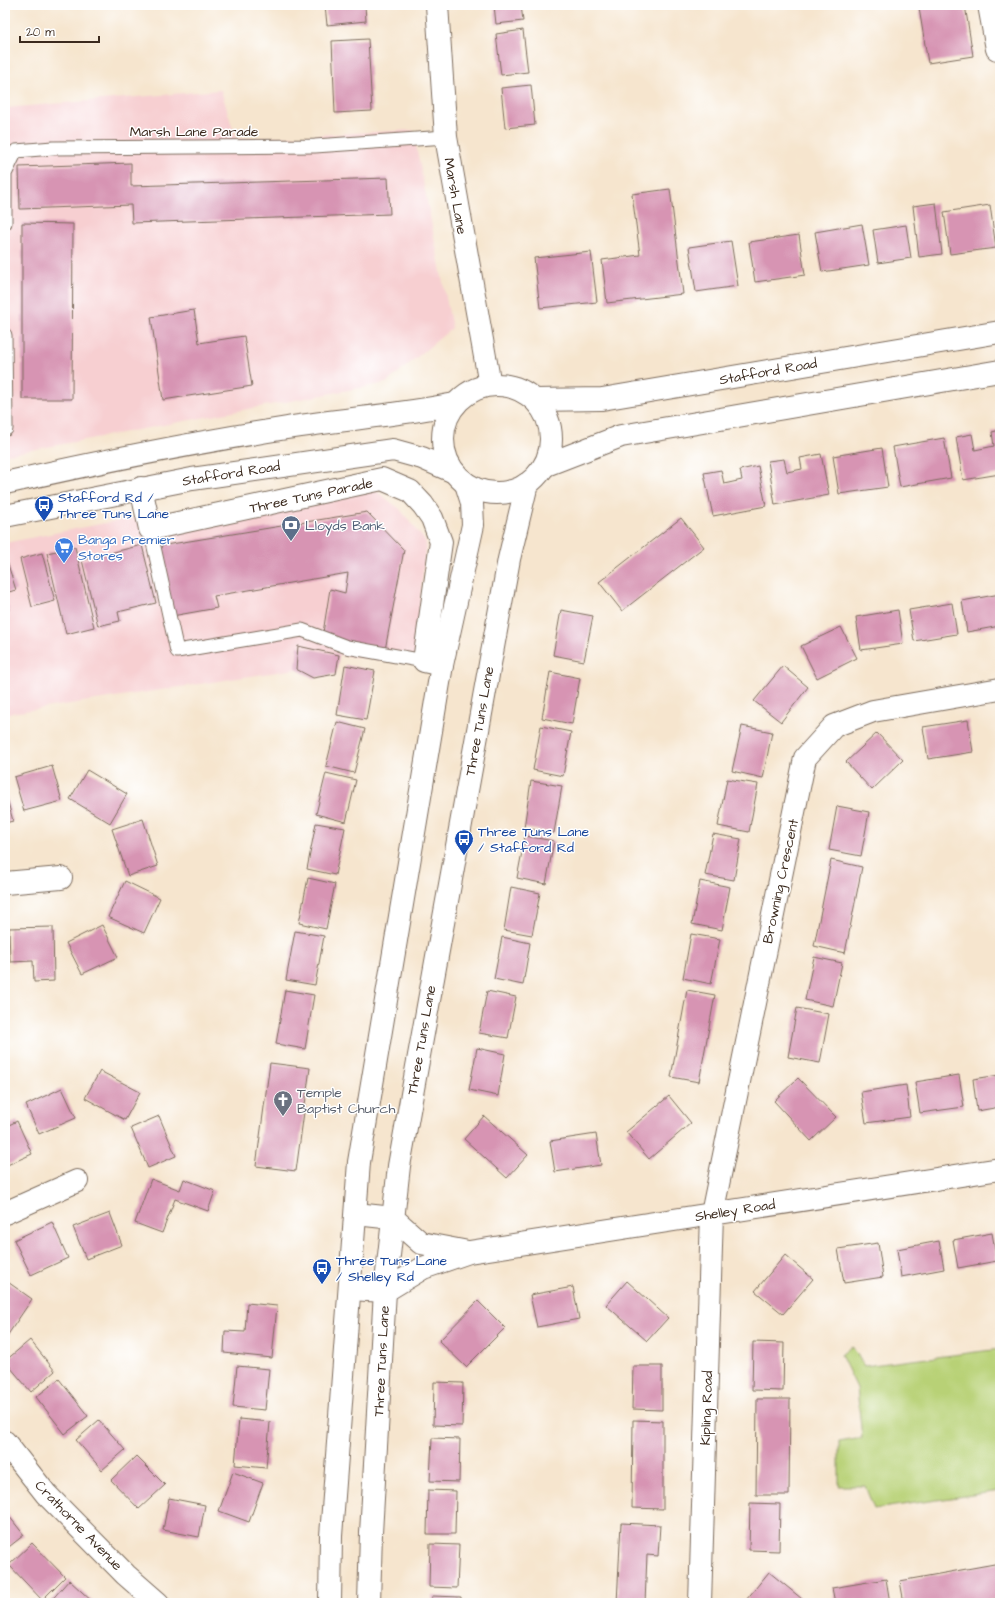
<svg xmlns="http://www.w3.org/2000/svg" width="1005" height="1608" viewBox="0 0 1005 1608" font-family="'Architects Daughter',sans-serif">
	<style>
		.built { fill: #f7cfd1 }
		.green { fill: #b8d176; stroke: #7a7e4a }
		.building { fill: #d794b3 }
		.lines { fill: none; stroke-linecap: round; stroke-linejoin: round }
		.lane-casing { stroke: #7c6b5c; stroke-width: 15 }
		.street-casing { stroke: #7c6b5c; stroke-width: 24 }
		.secondary-casing { stroke: #7c6b5c; stroke-width: 24 }
		.highway-casing { stroke: #7c6b5c; stroke-width: 24 }
		.lane { stroke: #fff; stroke-width: 13 }
		.street { stroke: #fff; stroke-width: 22 }
		.secondary { stroke: #fff; stroke-width: 22 }
		.highway { stroke: #fff; stroke-width: 22 }
		.labels { text-anchor: middle; stroke-width: 3; stroke-linejoin: round; paint-order: stroke }
		.street-label { font-size: 14px; fill: #3b2a1e; stroke: #fff }
		.transit-label { font-size: 14px; fill: #164399; stroke: #fff; text-anchor: start }
		.service-label { font-size: 14px; fill: #4e5e75; stroke: #fff; text-anchor: start }
		.shop-label { font-size: 14px; fill: #366cbe; stroke: #fff; text-anchor: start }
		.worship-label { font-size: 14px; fill: #5b616d; stroke: #fff; text-anchor: start }
	</style>
	<rect width="100%" height="100%" fill="#fff"/>
	<filter id="ink" filterUnits="userSpaceOnUse"><feTurbulence type="fractalNoise" baseFrequency=".025" numOctaves="2"/><feDisplacementMap in="SourceGraphic" scale="8" xChannelSelector="R" yChannelSelector="G"/><feConvolveMatrix kernelMatrix="1 2 1 2 8 2 1 2 1" color-interpolation-filters="sRGB"/></filter>
	<filter id="wash" filterUnits="userSpaceOnUse"><feTurbulence type="fractalNoise" baseFrequency=".012" numOctaves="4" result="noise"/><feDisplacementMap in="SourceGraphic" scale="16" xChannelSelector="R" yChannelSelector="G"/><feGaussianBlur stdDeviation="0.9" result="paint"/><feColorMatrix in="noise" values="0 0 0 0 0 0 0 0 0 0 0 0 0 0 0 0 0 1.4 0 .05"/><feComposite in="paint" operator="in"/></filter>
	<g filter="url(#wash)">
		<rect width="100%" height="100%" fill="#f6e5ce"/>
		<g class="built">
			<polygon points="221,90 236,139 413,130 452,328 386,383 5,455 5,108"/>
			<polygon points="372,488 400,509 426,542 414,664 339,655 299,646 296,669 5,714 5,543 150,514 155,520"/>
		</g>
		<polygon class="green" points="852,1346 864,1366 1000,1349 1000,1491 874,1509 865,1486 839,1486 839,1442 862,1438 857,1388 841,1355"/>
		<g id="blocks">
			<g class="building">
				<polygon points="325,5 365,5 366,21 327,25"/>
				<polygon points="494,5 521,5 523,21 496,24"/>
				<polygon points="940,5 965,5 973,56 928,63 919,8"/>
				<polygon points="523,30 528,72 501,75 496,34"/>
				<polygon points="368,39 372,111 335,113 332,41"/>
				<polygon points="531,85 535,125 505,128 501,88"/>
				<polygon points="131,163 131,186 388,178 390,214 132,223 131,205 20,209 19,167"/>
				<polygon points="670,189 683,294 607,303 602,260 640,255 632,194"/>
				<polygon points="936,203 942,254 919,257 913,206"/>
				<polygon points="990,205 996,248 950,254 944,212"/>
				<polygon points="22,223 73,224 72,399 22,399"/>
				<polygon points="862,224 869,265 822,272 815,232"/>
				<polygon points="906,225 911,258 878,263 873,230"/>
				<polygon points="799,235 805,275 755,282 749,242"/>
				<polygon points="731,241 738,286 696,292 689,247"/>
				<polygon points="591,252 597,302 540,308 534,258"/>
				<polygon points="194,310 199,343 244,336 252,386 163,400 151,317"/>
				<polygon points="1000,430 1000,474 963,480 956,437 972,434 975,450 994,446 992,432"/>
				<polygon points="944,438 951,478 900,487 893,447"/>
				<polygon points="882,448 888,487 839,494 833,456"/>
				<polygon points="821,454 829,495 775,505 768,461 784,459 787,472 802,469 800,458"/>
				<polygon points="758,466 766,506 713,516 704,473 721,470 724,484 742,480 740,470"/>
				<polygon points="367,512 404,550 385,650 322,639 330,589 345,593 348,573 214,596 217,608 172,616 159,546"/>
				<polygon points="681,518 704,547 622,611 599,582"/>
				<polygon points="142,545 156,603 118,612 120,621 98,626 82,560"/>
				<polygon points="75,547 94,627 66,634 47,553"/>
				<polygon points="42,553 55,601 32,607 20,559"/>
				<polygon points="5,555 16,590 5,593"/>
				<polygon points="1000,594 1000,626 967,632 962,601"/>
				<polygon points="5,595 9,610 5,611"/>
				<polygon points="952,603 957,634 914,641 909,610"/>
				<polygon points="561,610 593,616 584,661 553,655"/>
				<polygon points="898,610 903,644 861,650 856,617"/>
				<polygon points="841,627 857,658 817,678 801,646"/>
				<polygon points="298,646 339,655 336,674 313,678 296,669"/>
				<polygon points="345,665 375,671 366,720 337,715"/>
				<polygon points="783,666 808,687 781,722 754,701"/>
				<polygon points="550,672 580,678 572,724 542,718"/>
				<polygon points="968,720 973,752 928,759 923,727"/>
				<polygon points="337,722 365,729 354,773 326,766"/>
				<polygon points="541,726 571,732 563,776 533,770"/>
				<polygon points="742,726 772,732 763,778 732,771"/>
				<polygon points="877,733 903,760 872,790 846,762"/>
				<polygon points="52,766 62,801 24,811 14,777"/>
				<polygon points="87,770 127,794 110,823 70,799"/>
				<polygon points="326,773 356,780 346,822 316,814"/>
				<polygon points="727,779 758,784 749,832 718,826"/>
				<polygon points="531,781 562,786 554,833 524,828"/>
				<polygon points="5,791 13,821 5,823"/>
				<polygon points="837,806 869,812 861,856 829,850"/>
				<polygon points="143,819 158,866 128,876 112,829"/>
				<polygon points="316,823 345,828 335,875 307,869"/>
				<polygon points="713,834 741,839 734,880 705,875"/>
				<polygon points="525,836 554,841 546,884 517,878"/>
				<polygon points="831,860 862,867 845,953 814,946"/>
				<polygon points="308,878 335,884 326,929 299,923"/>
				<polygon points="125,881 160,898 144,933 108,917"/>
				<polygon points="700,881 730,887 722,930 692,924"/>
				<polygon points="511,887 540,893 532,935 504,930"/>
				<polygon points="102,925 118,957 82,974 66,943"/>
				<polygon points="53,927 54,981 34,982 33,961 10,962 9,928"/>
				<polygon points="295,931 324,936 315,985 286,980"/>
				<polygon points="691,934 720,939 711,984 683,978"/>
				<polygon points="502,937 530,943 523,985 494,979"/>
				<polygon points="814,957 842,963 833,1006 805,1000"/>
				<polygon points="285,990 314,995 305,1049 276,1044"/>
				<polygon points="687,990 715,995 699,1082 671,1077"/>
				<polygon points="487,991 516,997 508,1038 479,1033"/>
				<polygon points="797,1008 829,1014 820,1063 788,1057"/>
				<polygon points="477,1048 505,1054 498,1096 469,1090"/>
				<polygon points="270,1063 310,1068 296,1171 256,1166"/>
				<polygon points="100,1071 140,1092 125,1120 85,1098"/>
				<polygon points="959,1075 964,1107 920,1113 915,1082"/>
				<polygon points="1000,1075 1000,1107 977,1111 973,1079"/>
				<polygon points="798,1078 836,1117 811,1141 774,1101"/>
				<polygon points="906,1085 910,1117 866,1123 861,1092"/>
				<polygon points="62,1088 76,1118 39,1134 26,1105"/>
				<polygon points="669,1096 691,1123 649,1159 626,1132"/>
				<polygon points="159,1116 176,1156 148,1168 131,1128"/>
				<polygon points="484,1116 528,1155 507,1178 464,1139"/>
				<polygon points="17,1121 32,1154 5,1166 5,1127"/>
				<polygon points="596,1134 601,1165 555,1172 550,1141"/>
				<polygon points="151,1179 180,1190 184,1179 215,1191 208,1211 175,1199 162,1233 135,1223"/>
				<polygon points="110,1213 122,1245 86,1259 73,1227"/>
				<polygon points="52,1222 68,1258 31,1275 14,1240"/>
				<polygon points="992,1233 997,1261 958,1268 953,1240"/>
				<polygon points="939,1241 944,1269 901,1277 897,1249"/>
				<polygon points="878,1243 883,1277 844,1283 838,1249"/>
				<polygon points="785,1255 813,1279 783,1314 755,1291"/>
				<polygon points="5,1280 32,1299 7,1336 5,1335"/>
				<polygon points="627,1281 668,1318 647,1341 606,1305"/>
				<polygon points="573,1287 579,1319 537,1327 530,1295"/>
				<polygon points="478,1301 505,1328 466,1367 439,1341"/>
				<polygon points="247,1303 277,1306 272,1358 224,1353 225,1331 245,1332"/>
				<polygon points="30,1340 55,1371 31,1392 5,1361"/>
				<polygon points="753,1342 784,1343 783,1391 752,1390"/>
				<polygon points="237,1366 269,1369 265,1410 233,1407"/>
				<polygon points="633,1366 662,1366 662,1410 632,1409"/>
				<polygon points="59,1379 88,1416 65,1434 36,1397"/>
				<polygon points="434,1382 463,1383 462,1426 433,1425"/>
				<polygon points="757,1399 790,1399 789,1495 756,1495"/>
				<polygon points="239,1419 270,1422 266,1468 235,1465"/>
				<polygon points="99,1420 125,1450 102,1470 76,1440"/>
				<polygon points="633,1420 663,1421 663,1509 632,1508"/>
				<polygon points="432,1438 460,1439 459,1482 430,1481"/>
				<polygon points="136,1456 165,1485 139,1509 111,1480"/>
				<polygon points="233,1472 263,1483 249,1522 219,1511"/>
				<polygon points="428,1490 456,1491 455,1534 427,1534"/>
				<polygon points="169,1498 205,1505 199,1537 163,1530"/>
				<polygon points="750,1503 780,1504 779,1551 749,1550"/>
				<polygon points="5,1511 24,1535 5,1550"/>
				<polygon points="621,1523 660,1525 658,1556 647,1555 645,1603 617,1603"/>
				<polygon points="32,1543 65,1577 42,1600 9,1565"/>
				<polygon points="430,1544 459,1545 457,1588 429,1587"/>
				<polygon points="1000,1563 1000,1598 974,1603 904,1603 900,1581"/>
				<polygon points="769,1572 807,1603 749,1603 746,1600"/>
				<polygon points="886,1579 890,1603 835,1603 832,1588"/>
				<polygon points="69,1580 94,1603 49,1603"/>
				<polygon points="432,1596 461,1597 461,1603 432,1603"/>
			</g>
		</g>
	</g>
	<g filter="url(#ink)">
		<use href="#blocks" fill-opacity="0" stroke="#7c6b5c" stroke-width="1"/>
		<g class="lines">
			<g class="lane-casing">
				<g id="lane">
					<polyline points="5,223 5,174 16,151 53,148 315,146 446,137"/>
					<polyline points="5,335 6,429"/>
					<polyline points="150,529 177,651 302,630 347,647 424,661"/>
				</g>
			</g>
			<g class="street-casing">
				<g id="street">
					<polyline points="437,5 446,137 490,385"/>
					<polyline points="989,5 997,49 1000,49"/>
					<polyline points="141,488 150,529 382,479 410,491 423,505 432,518 441,542 424,661 442,665"/>
					<polyline points="5,883 61,878"/>
					<polyline points="5,1213 77,1181"/>
					<polyline points="356,1214 393,1218 421,1243 468,1252"/>
					<polyline points="350,1289 385,1291 423,1268 469,1252 1000,1169"/>
					<polyline points="5,1442 46,1494 126,1575 158,1603"/>
					<polyline points="700,1603 712,1214 805,758 834,726 873,711 1000,689"/>
				</g>
			</g>
			<g class="secondary-casing">
				<g id="secondary">
					<polyline points="330,1603 331,1536 359,1162 442,665 473,525 472,503 466,484"/>
					<polyline points="369,1603 371,1533 385,1291 399,1166 509,559 527,484"/>
				</g>
			</g>
			<g class="highway-casing">
				<g id="highway">
					<circle cx="497" cy="439" r="54"/>
					<polyline points="535,400 602,399 1000,332"/>
					<polyline points="546,465 621,436 1000,371"/>
					<path d="M5,483C98,462 192,443 287,428C343,419 399,415 455,404"/>
					<polyline points="5,516 192,479 393,450 422,458 454,472"/>
				</g>
			</g>
			<use href="#lane" class="lane"/>
			<use href="#street" class="street"/>
			<use href="#secondary" class="secondary"/>
			<use href="#highway" class="highway"/>
		</g>
	</g>
	<defs>
		<g id="bus-pin" transform="scale(1)"><path d="M0 17L-7.5 6A9.5 9.5 0 1 1 7.5 6Z" fill="#1a4fb4" stroke="#fff"/><path d="M-5-6H5V4H4V6H2V4H-2V6H-4V4H-5ZM-3.5-4V0h7V-4ZM-3.5 1.2v1.5H-2V1.2ZM2 1.2v1.5H3.5V1.2Z" fill="#fff"/></g>
		<g id="bank-pin" transform="scale(1)"><path d="M0 17L-7.5 6A9.5 9.5 0 1 1 7.5 6Z" fill="#5c6f8a" stroke="#fff"/><path d="M-6-4H6V4H-6ZM0-2.3a2.3 2.3 0 1 0 0 4.6a2.3 2.3 0 1 0 0-4.6Z" fill="#fff"/></g>
		<g id="supermarket-pin" transform="scale(1)"><path d="M0 17L-7.5 6A9.5 9.5 0 1 1 7.5 6Z" fill="#3f7fe0" stroke="#fff"/><path d="M-6-5.5h2.5l.6 2H6L4.5 2H-2.5L-4.4-4H-6ZM-1.5 3.2a1.3 1.3 0 1 0 .1 0ZM3 3.2a1.3 1.3 0 1 0 .1 0Z" fill="#fff"/></g>
		<g id="church-pin" transform="scale(1)"><path d="M0 17L-7.5 6A9.5 9.5 0 1 1 7.5 6Z" fill="#6b7280" stroke="#fff"/><path d="M-1.2-6h2.4v3.5h3.3v2.4h-3.3V6h-2.4V-.1h-3.3v-2.4h3.3Z" fill="#fff"/></g>
	</defs>
	<g fill-rule="evenodd">
		<use href="#bus-pin" x="44" y="505"/>
		<use href="#bank-pin" x="291" y="525"/>
		<use href="#supermarket-pin" x="64" y="547"/>
		<use href="#bus-pin" x="464" y="839"/>
		<use href="#church-pin" x="283" y="1100"/>
		<use href="#bus-pin" x="322" y="1268"/>
	</g>
	<g class="labels">
		<g class="street-label">
			<text x="194" y="136">Marsh Lane Parade</text>
			<text transform="translate(456 196) rotate(80)" y="5">Marsh Lane</text>
			<text transform="translate(768 371) rotate(-10)" y="5">Stafford Road</text>
			<text transform="translate(231 473) rotate(-9)" y="5">Stafford Road</text>
			<text transform="translate(311 495) rotate(-12)" y="5">Three Tuns Parade</text>
			<text transform="translate(479 721) rotate(-80)" y="5">Three Tuns Lane</text>
			<text transform="translate(780 881) rotate(-78)" y="5">Browning Crescent</text>
			<text transform="translate(421 1040) rotate(-80)" y="5">Three Tuns Lane</text>
			<text transform="translate(735 1210) rotate(-9)" y="5">Shelley Road</text>
			<text transform="translate(381 1361) rotate(-87)" y="5">Three Tuns Lane</text>
			<text transform="translate(706 1408) rotate(-88)" y="5">Kipling Road</text>
			<text transform="translate(79 1525) rotate(46)" y="5">Crathorne Avenue</text>
		</g>
		<g class="transit-label">
			<text x="58" y="502">Stafford Rd /<tspan x="58" dy="16">Three Tuns Lane</tspan></text>
			<text x="478" y="836">Three Tuns Lane<tspan x="478" dy="16">/ Stafford Rd</tspan></text>
			<text x="336" y="1265">Three Tuns Lane<tspan x="336" dy="16">/ Shelley Rd</tspan></text>
		</g>
		<g class="service-label">
			<text x="305" y="530">Lloyds Bank</text>
		</g>
		<g class="shop-label">
			<text x="78" y="544">Banga Premier<tspan x="78" dy="16">Stores</tspan></text>
		</g>
		<g class="worship-label">
			<text x="297" y="1097">Temple<tspan x="297" dy="16">Baptist Church</tspan></text>
		</g>
	</g>
	<rect width="1005" height="1608" fill="none" stroke="#fff" stroke-width="20"/>
	<path d="M20 36v6h79v-6" fill="none" stroke="#3b2a1e" stroke-width="2"/>
	<text x="26" y="36" font-size="12" fill="#3b2a1e" stroke="#ffffff" stroke-width="3" paint-order="stroke">20 m</text>
</svg>
